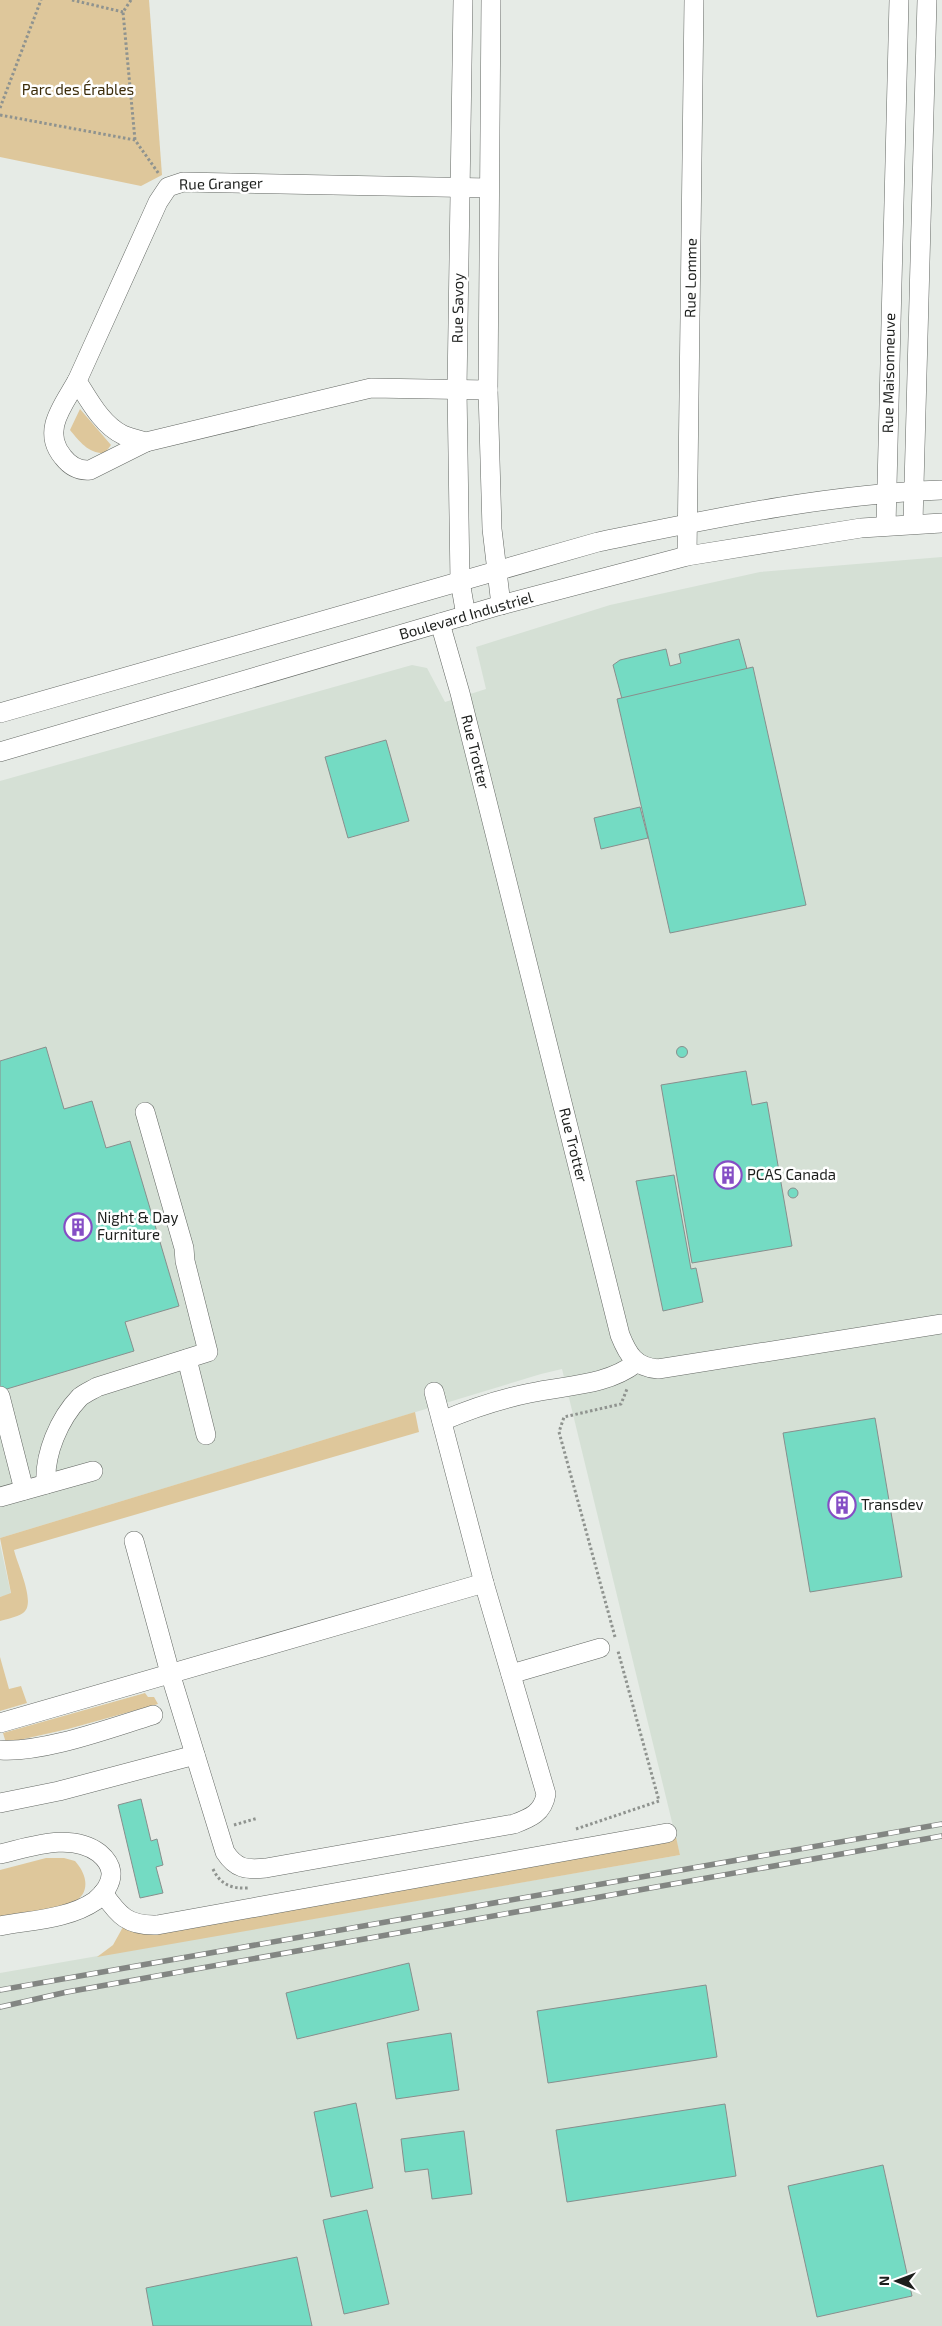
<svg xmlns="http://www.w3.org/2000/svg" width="942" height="2326" viewBox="0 0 942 2326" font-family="'Exo 2',sans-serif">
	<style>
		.built { fill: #d5e0d5 }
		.green { fill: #dec79b }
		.building { fill: #74dbc3; stroke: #888f8d }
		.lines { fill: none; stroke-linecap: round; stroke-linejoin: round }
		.minor-casing { stroke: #646864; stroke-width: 20 }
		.path { stroke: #8f938f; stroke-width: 3; stroke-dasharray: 2.5 2.5; stroke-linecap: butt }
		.minor { stroke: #fff; stroke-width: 19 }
		.rail-casing { stroke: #838683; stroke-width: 5.5 }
		.rail { stroke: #fff; stroke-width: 4; stroke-dasharray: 11; stroke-linecap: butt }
		.labels { text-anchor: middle; stroke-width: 5; stroke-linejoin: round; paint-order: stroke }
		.park-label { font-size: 15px; fill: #3c2c0a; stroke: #fff }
		.street-label { font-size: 15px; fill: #1d1f1d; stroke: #fff }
		.poi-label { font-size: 15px; fill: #1d1f1d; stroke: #fff; text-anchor: start }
	</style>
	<rect width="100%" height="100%" fill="#e6ebe6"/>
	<g class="built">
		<polygon points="942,557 942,2326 0,2326 0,1973 680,1855 562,1369 541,1374 0,1538 0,781 412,665 427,668 445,702 486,689 476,647 610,605 760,572"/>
		<polygon points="0,1544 11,1594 0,1597"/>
	</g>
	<g class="green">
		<polygon points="0,0 149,0 162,175 141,186 0,157"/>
		<path d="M80,409L111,445L105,453C89,454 80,442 70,430Z"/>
		<path d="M415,1412L419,1432L14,1550C17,1564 37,1604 23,1613C17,1617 7,1619 0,1621V1597L11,1593L0,1538Z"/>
		<polygon points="0,1657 9,1689 21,1686 27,1703 0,1711"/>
		<polygon points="145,1693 148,1697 154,1697 158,1704 68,1729 6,1743 3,1733"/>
		<polygon points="676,1837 680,1855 97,1957 113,1945 123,1927 136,1933 146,1933"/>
		<path d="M46,1858H64L75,1861C85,1872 92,1890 76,1901C65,1909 16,1914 0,1917V1870Z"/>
	</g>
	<g class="building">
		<polygon points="739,639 747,669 622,699 613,665 620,660 666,649 670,666 681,663 679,654"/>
		<polygon points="753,667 806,905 670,933 617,699"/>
		<polygon points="386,740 409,821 348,838 325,757"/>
		<polygon points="640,807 648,838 601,849 594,818"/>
		<circle cx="682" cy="1052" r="5.5"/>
		<polygon points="46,1047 64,1109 92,1101 106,1148 130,1141 179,1306 125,1322 134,1351 0,1391 0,1061"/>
		<polygon points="746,1071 752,1105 767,1102 792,1246 692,1263 661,1085"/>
		<polygon points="674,1175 691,1269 696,1268 703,1302 663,1311 636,1181"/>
		<circle cx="793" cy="1193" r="5"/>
		<polygon points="875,1418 902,1577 810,1592 783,1433"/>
		<polygon points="141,1799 151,1841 157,1839 163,1865 156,1867 163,1893 140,1898 118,1805"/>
		<polygon points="409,1963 419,2010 297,2039 286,1993"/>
		<polygon points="706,1985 717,2057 548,2083 537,2011"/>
		<polygon points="451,2033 459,2090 396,2099 387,2043"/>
		<polygon points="356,2103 373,2188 331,2197 314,2112"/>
		<polygon points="725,2104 736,2176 567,2202 556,2130"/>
		<polygon points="464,2131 472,2194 432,2199 428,2169 405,2172 401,2139"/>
		<polygon points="883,2165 912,2296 817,2317 788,2186"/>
		<polygon points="367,2210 389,2304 344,2314 323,2220"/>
		<polygon points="297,2257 312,2326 153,2326 146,2288"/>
	</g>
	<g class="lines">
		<g class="minor-casing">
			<g id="minor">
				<polyline points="463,0 457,389 460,581 466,616"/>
				<polyline points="491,0 488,390 492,529 501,605"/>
				<path d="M77,381C63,406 41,431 63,457C70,466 79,471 90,470L146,442"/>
				<path d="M488,390L371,388L146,442C139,440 130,438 123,435C102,425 89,400 77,381L158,202L168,187L183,182L489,188"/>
				<polyline points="913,523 927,0"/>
				<polyline points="886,526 899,0"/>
				<polyline points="687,556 694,0"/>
				<path d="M440,623L460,693L620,1335C628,1355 635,1367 658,1369L942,1324"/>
				<path d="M0,713L598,542C711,519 826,494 942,490"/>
				<polyline points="0,752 501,605 687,556 861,528 942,523"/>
				<polyline points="187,1359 206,1435"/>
				<polyline points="0,1396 24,1490"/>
				<path d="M442,1421C470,1409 500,1399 530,1393C566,1385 606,1386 636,1363"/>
				<path d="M46,1484C44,1454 59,1419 80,1397C85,1393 92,1390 97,1387L208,1352L185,1261L184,1248L145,1112"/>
				<polyline points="0,1497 93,1471"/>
				<path d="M134,1541L170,1673L225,1852C236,1869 246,1870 266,1868L514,1824C530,1818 543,1813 546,1794L484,1583L434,1392"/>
				<polyline points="511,1674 600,1648"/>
				<polyline points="0,1723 484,1583"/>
				<path d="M0,1750C44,1753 110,1728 153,1715"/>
				<polyline points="0,1803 59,1791 195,1755"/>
				<path d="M0,1854C31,1847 71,1832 99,1853C105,1858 110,1864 111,1872C112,1883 104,1894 95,1901C69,1919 31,1920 0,1926"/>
				<path d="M103,1893C119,1916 128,1926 157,1925L667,1833"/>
			</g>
		</g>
		<g class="path">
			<polyline points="72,0 123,12"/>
			<polyline points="131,0 123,12 135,140"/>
			<polyline points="0,108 41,0"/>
			<polyline points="0,115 135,140 159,174"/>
			<polyline points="615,1637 559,1432 564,1417 621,1404 627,1389"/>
			<polyline points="234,1825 258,1818"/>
			<polyline points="576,1829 659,1801 618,1651"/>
			<path d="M213,1869C220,1884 231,1889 248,1888"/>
		</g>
		<use href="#minor" class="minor"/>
		<g class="rail-casing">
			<g id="rail">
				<polyline points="0,1990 942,1824"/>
				<polyline points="0,2007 67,1992 942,1836"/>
			</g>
		</g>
		<use href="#rail" class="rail"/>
	</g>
	<defs>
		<g id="building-ring" transform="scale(1.4375)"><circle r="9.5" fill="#fff" stroke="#854ec5" stroke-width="1.5"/><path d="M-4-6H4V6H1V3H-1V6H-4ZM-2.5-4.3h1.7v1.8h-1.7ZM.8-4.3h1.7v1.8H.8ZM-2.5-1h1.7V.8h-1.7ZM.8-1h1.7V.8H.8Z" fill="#854ec5"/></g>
	</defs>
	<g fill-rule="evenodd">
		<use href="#building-ring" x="728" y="1175"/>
		<use href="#building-ring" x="78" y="1227"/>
		<use href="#building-ring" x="842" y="1505"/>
	</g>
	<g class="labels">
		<g class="park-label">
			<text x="78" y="95">Parc des Érables</text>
		</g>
		<g class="street-label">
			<text transform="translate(221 184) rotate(-1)" y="5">Rue Granger</text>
			<text transform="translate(691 278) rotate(-89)" y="5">Rue Lomme</text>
			<text transform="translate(458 308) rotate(-89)" y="5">Rue Savoy</text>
			<text transform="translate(889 373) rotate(-89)" y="5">Rue Maisonneuve</text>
			<text transform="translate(466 616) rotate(-16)" y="5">Boulevard Industriel</text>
			<text transform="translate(475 752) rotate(76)" y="5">Rue Trotter</text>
			<text transform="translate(573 1145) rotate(76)" y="5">Rue Trotter</text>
		</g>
		<g class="poi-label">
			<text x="747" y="1180">PCAS Canada</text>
			<text x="97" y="1223">Night &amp; Day<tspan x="97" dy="17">Furniture</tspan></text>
			<text x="861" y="1510">Transdev</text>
		</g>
	</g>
	<g transform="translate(897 2281) rotate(271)" stroke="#ffffff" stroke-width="4" paint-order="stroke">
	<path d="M0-4L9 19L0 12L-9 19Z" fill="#1d1f1d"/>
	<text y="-8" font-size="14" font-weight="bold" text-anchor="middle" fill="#1d1f1d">N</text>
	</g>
</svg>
